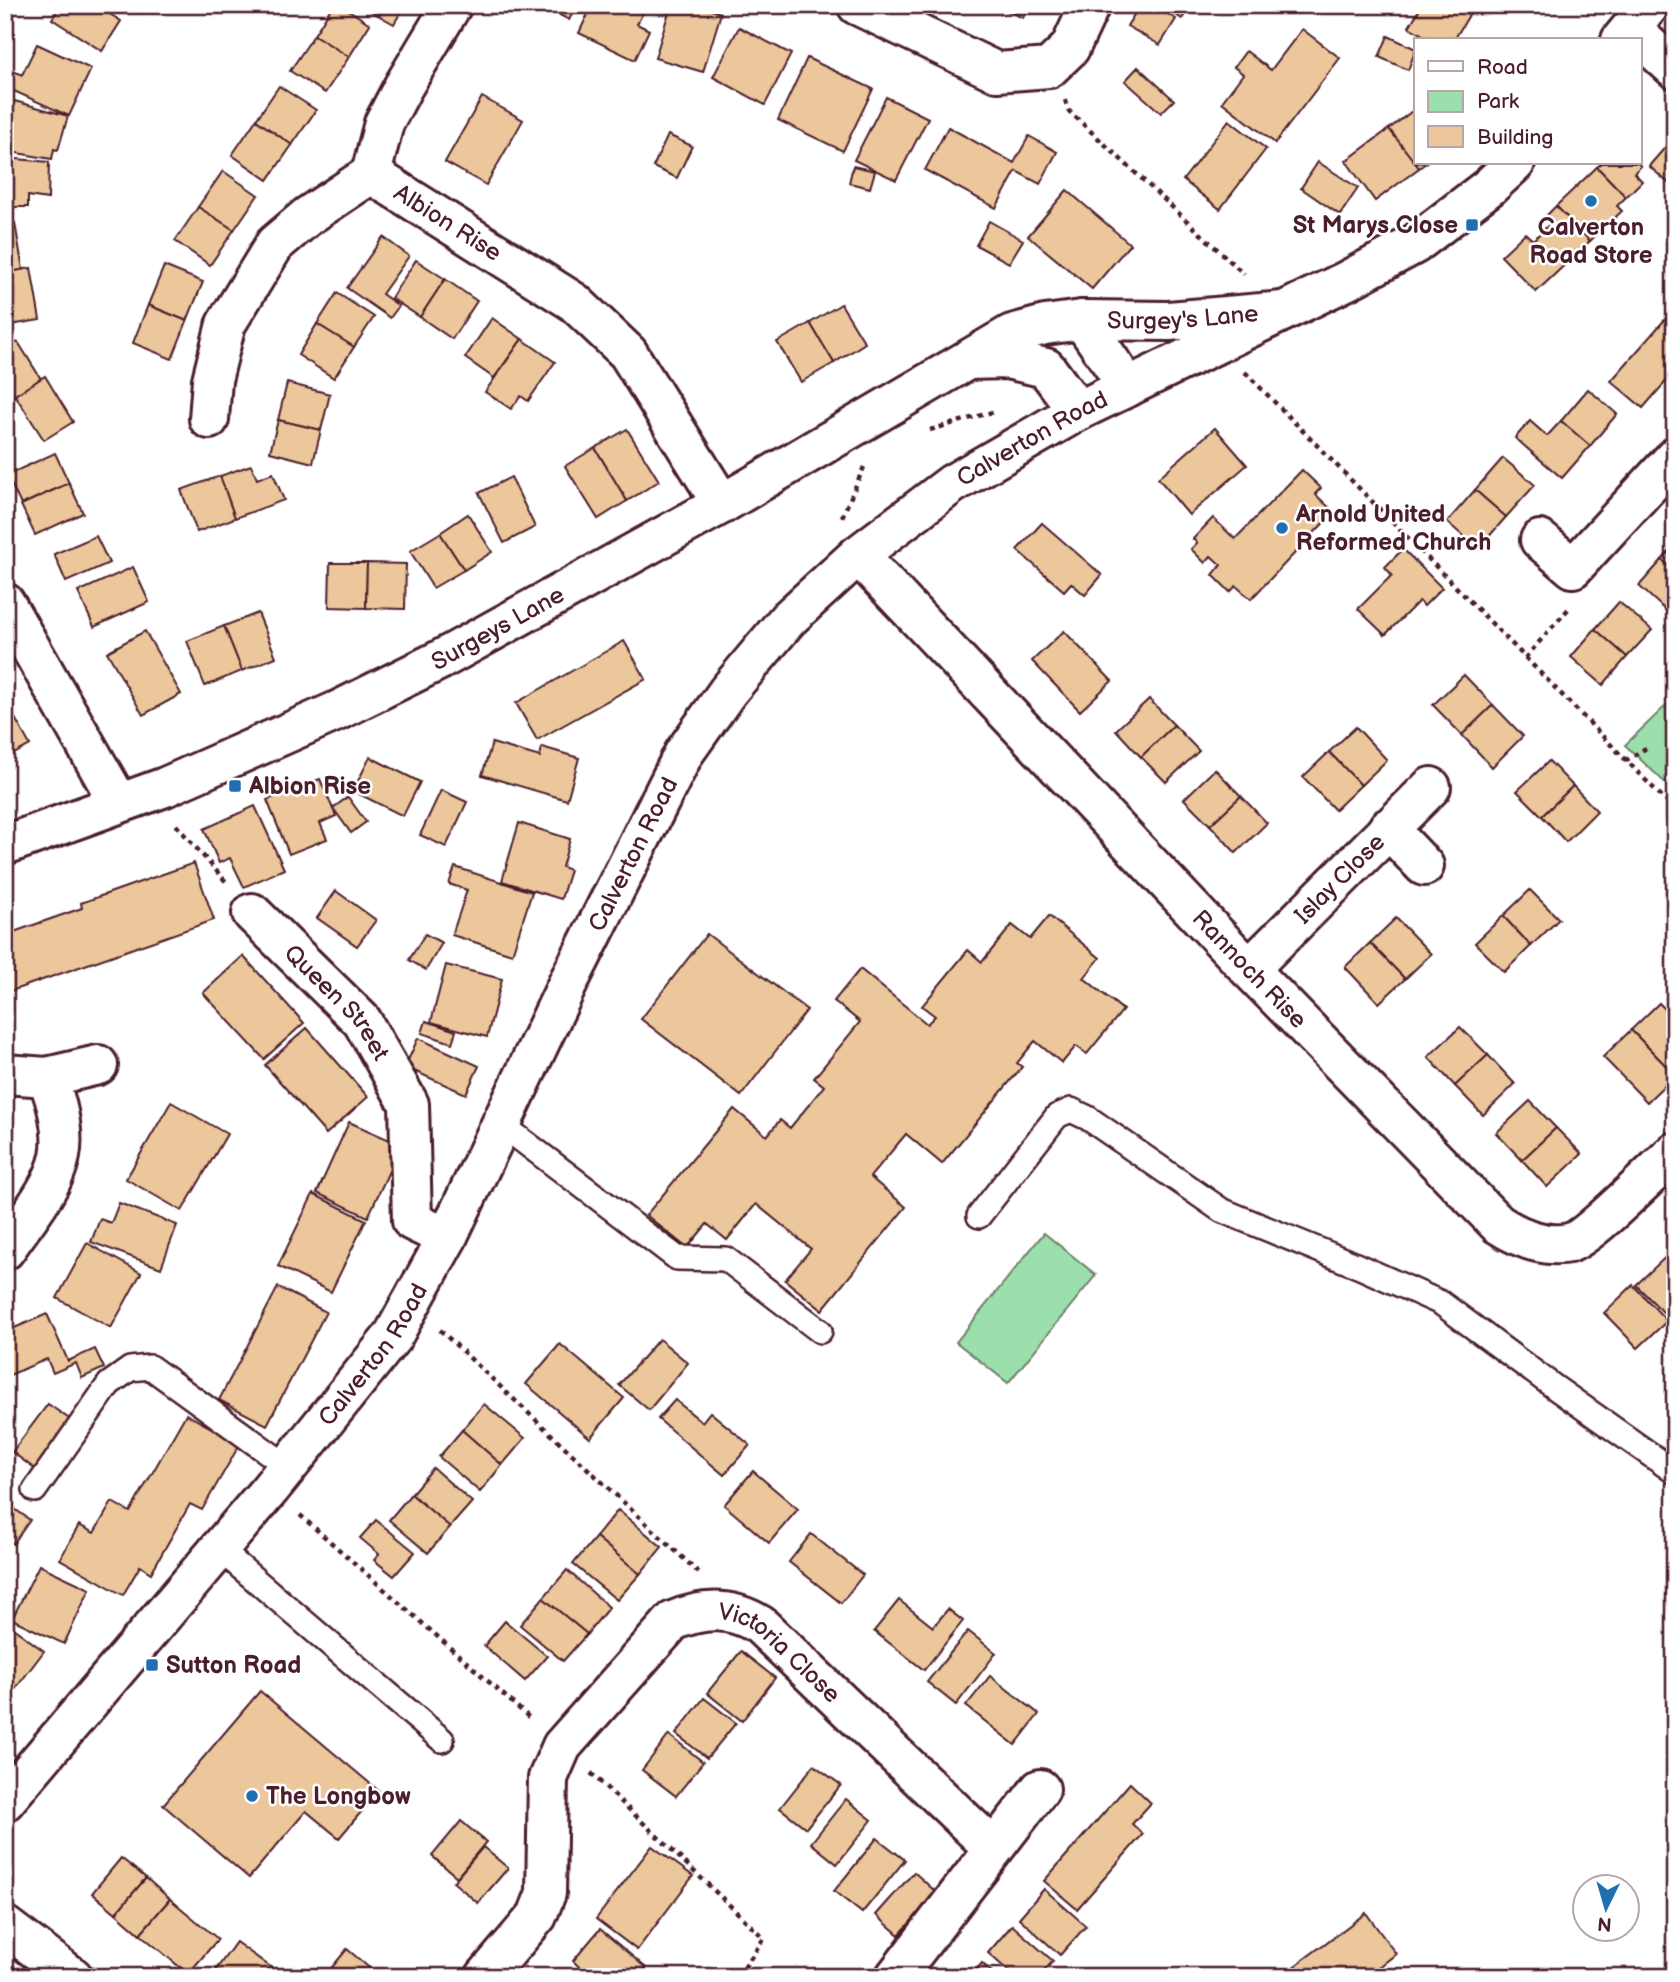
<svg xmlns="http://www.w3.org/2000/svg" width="1680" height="1982" viewBox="0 0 1680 1982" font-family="'Balsamiq Sans',sans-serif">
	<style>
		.green { fill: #9be0ac; stroke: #72806c; stroke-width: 2 }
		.building { fill: #ecc79c; stroke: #4a1f2b; stroke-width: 2 }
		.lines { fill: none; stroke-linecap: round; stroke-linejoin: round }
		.service-casing { stroke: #4a1f2b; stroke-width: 28 }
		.minor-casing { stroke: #4a1f2b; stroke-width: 44 }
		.tertiary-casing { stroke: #4a1f2b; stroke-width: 44 }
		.path { stroke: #4a1f2b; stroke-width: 4.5; stroke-dasharray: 5 5; stroke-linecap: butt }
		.service { stroke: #fff; stroke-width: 23 }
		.minor { stroke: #fff; stroke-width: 38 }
		.tertiary { stroke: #fff; stroke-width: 38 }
		.poi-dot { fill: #1f6fb2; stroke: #fff; stroke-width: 2.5 }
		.labels { text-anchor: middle; stroke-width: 5; stroke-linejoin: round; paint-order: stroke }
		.street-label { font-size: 24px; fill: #4a1f2b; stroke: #fff }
		.poi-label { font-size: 24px; font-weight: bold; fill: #4a1f2b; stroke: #fff; text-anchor: start }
	</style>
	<rect width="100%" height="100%" fill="#fff"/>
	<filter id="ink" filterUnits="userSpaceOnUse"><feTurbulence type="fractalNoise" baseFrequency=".0143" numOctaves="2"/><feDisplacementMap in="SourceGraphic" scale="14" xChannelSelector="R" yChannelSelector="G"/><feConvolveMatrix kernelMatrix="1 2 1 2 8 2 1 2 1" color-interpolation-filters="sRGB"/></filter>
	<g filter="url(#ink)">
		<g class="green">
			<polygon points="1675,697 1675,792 1625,745"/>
			<polygon points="1044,1233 1096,1275 1008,1383 956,1342"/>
		</g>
		<g class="building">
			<polygon points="61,5 95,5 121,21 102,51 52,19"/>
			<polygon points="333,5 341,5 370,24 349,57 314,35"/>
			<polygon points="360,5 405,5 394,24"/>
			<polygon points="541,5 577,5 569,20"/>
			<polygon points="592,5 647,5 637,24 649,30 635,60 579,33"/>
			<polygon points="671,5 697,5 721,13 703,72 655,58"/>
			<polygon points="995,5 1029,5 1023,18"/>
			<polygon points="1140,5 1153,5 1176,19 1160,45 1127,26"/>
			<polygon points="1162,5 1191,5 1182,19"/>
			<polygon points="1422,5 1475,5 1454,40 1432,40 1409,27"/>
			<polygon points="739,27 791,54 765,105 713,77"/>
			<polygon points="1302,29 1340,58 1275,143 1222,102 1243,74 1234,67 1246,51 1271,70"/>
			<polygon points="314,35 349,57 325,93 290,71"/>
			<polygon points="1388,36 1416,49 1408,70 1379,57"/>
			<polygon points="37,44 91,69 69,116 5,87 11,70 22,75"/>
			<polygon points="807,58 873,89 843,151 778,120"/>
			<polygon points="1138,67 1174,100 1161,113 1125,81"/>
			<polygon points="279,86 316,110 292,145 256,120"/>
			<polygon points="482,97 523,120 486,185 445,162"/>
			<polygon points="886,97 928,118 896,180 854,160"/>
			<polygon points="11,100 68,116 58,150 54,149 52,159 5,151 5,122"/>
			<polygon points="1416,108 1416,163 1426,163 1419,168 1389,129"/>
			<polygon points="256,120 292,145 268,180 232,155"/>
			<polygon points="1229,120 1266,149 1220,209 1183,180"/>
			<polygon points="948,127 1014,163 1029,136 1057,152 1040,184 1016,171 996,208 925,170"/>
			<polygon points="1389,129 1419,168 1375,201 1346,161"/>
			<polygon points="668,135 692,146 677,178 653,167"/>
			<polygon points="1675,136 1675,189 1649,166"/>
			<polygon points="5,158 49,162 48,199 28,196 28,207 5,207"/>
			<polygon points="1318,162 1358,188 1340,215 1301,188"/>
			<polygon points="1602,163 1637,163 1641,166 1634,173 1642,181 1626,197 1597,167"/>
			<polygon points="853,166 875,171 870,188 849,183"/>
			<polygon points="1597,167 1626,197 1617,206 1622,211 1590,241 1556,206"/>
			<polygon points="223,171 258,195 234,230 198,207"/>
			<polygon points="1067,190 1130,244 1092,289 1028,236"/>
			<polygon points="1556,206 1590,241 1536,292 1501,256 1525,233 1533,240 1553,221 1547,215"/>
			<polygon points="198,207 234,230 210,265 175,241"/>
			<polygon points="5,211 8,211 10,224 15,223 23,270 5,273"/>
			<polygon points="989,221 1023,240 1009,263 976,245"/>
			<polygon points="383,237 409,256 382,294 399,306 390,318 347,288"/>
			<polygon points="416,260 445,279 420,317 391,298"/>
			<polygon points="164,266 203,282 187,321 148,305"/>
			<polygon points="31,268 40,320 5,326 5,273"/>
			<polygon points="445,279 477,301 452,339 420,317"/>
			<polygon points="337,293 374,317 354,347 317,324"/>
			<polygon points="841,304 865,343 834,363 810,323"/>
			<polygon points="148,305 187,321 172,359 133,343"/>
			<polygon points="1668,316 1675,322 1675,371 1643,408 1611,381"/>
			<polygon points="492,318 522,339 494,378 465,358"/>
			<polygon points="810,323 834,363 801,382 777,342"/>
			<polygon points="317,324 354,347 334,378 298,355"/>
			<polygon points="522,339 555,362 528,401 521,396 511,409 485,392"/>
			<polygon points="18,342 41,379 5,401 5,350"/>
			<polygon points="45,376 73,422 44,440 15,395"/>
			<polygon points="287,383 330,394 321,430 278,420"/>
			<polygon points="1588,389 1617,414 1590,446 1561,421"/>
			<polygon points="278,420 321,430 313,463 270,452"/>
			<polygon points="1530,421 1547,436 1561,421 1590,446 1562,478 1515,438"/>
			<polygon points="1215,428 1247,465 1189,515 1158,478"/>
			<polygon points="627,429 659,481 627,501 595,448"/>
			<polygon points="595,448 627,501 598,519 565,466"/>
			<polygon points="55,453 69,483 21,505 7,475"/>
			<polygon points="1503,458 1535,485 1506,517 1475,490"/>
			<polygon points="251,465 257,479 273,473 284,500 235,518 220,476"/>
			<polygon points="1302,470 1321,488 1315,494 1334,512 1251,599 1236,586 1230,592 1213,575 1221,565 1211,556 1205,563 1191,549 1197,543 1193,539 1213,518 1235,539"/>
			<polygon points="220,476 235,518 197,532 181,490"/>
			<polygon points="511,477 535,527 504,543 479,493"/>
			<polygon points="69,483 83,513 35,535 21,505"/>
			<polygon points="1475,490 1506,517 1478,549 1447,522"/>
			<polygon points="468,514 492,552 464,570 440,533"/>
			<polygon points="1042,523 1102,575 1085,595 1071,583 1064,591 1017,550"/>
			<polygon points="440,533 464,570 433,588 410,551"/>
			<polygon points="96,536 109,563 66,582 54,554"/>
			<polygon points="1675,545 1675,571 1662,560"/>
			<polygon points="1403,549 1442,588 1424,606 1419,601 1385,635 1358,609 1392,575 1385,567"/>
			<polygon points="1662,560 1675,571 1673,617 1639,586"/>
			<polygon points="330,563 367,563 366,608 329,607"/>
			<polygon points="367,563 406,564 405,609 366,608"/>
			<polygon points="133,567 149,602 94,627 78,592"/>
			<polygon points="1619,602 1652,630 1627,657 1595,629"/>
			<polygon points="258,613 276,657 242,671 224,626"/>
			<polygon points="224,626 242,671 205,686 187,641"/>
			<polygon points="1595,629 1627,657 1603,685 1571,657"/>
			<polygon points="145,631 181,694 143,715 107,652"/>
			<polygon points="1064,631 1112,681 1080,711 1032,661"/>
			<polygon points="624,641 646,679 537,740 516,703"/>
			<polygon points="1464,675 1493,705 1462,735 1433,705"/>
			<polygon points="1149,699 1174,725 1141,757 1116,730"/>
			<polygon points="5,700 30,745 5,759"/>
			<polygon points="1493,705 1523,736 1492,767 1462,735"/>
			<polygon points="1174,725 1199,751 1166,782 1141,757"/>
			<polygon points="1356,727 1387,760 1361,785 1329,752"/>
			<polygon points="492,743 540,757 542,747 579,758 567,800 482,775"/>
			<polygon points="1329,752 1361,785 1335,810 1303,777"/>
			<polygon points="370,757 420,782 403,816 353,791"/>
			<polygon points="1549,761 1573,786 1542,816 1517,791"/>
			<polygon points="1215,769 1241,796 1210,825 1184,799"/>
			<polygon points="320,779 336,816 320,823 327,839 289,854 267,800"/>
			<polygon points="1573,786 1597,811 1566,842 1542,816"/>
			<polygon points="441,790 467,802 446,847 420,835"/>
			<polygon points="1241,796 1267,823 1236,853 1210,825"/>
			<polygon points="348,797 366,822 351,833 333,808"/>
			<polygon points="255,806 284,869 244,887 230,858 219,863 204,829"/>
			<polygon points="519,823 570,839 562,867 570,870 561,899 502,881"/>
			<polygon points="194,863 214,920 5,993 5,935 82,908 81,903"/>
			<polygon points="455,867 532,892 512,954 452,935 467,890 449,884"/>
			<polygon points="1530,890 1559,919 1531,946 1503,916"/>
			<polygon points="336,891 376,920 357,946 317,918"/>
			<polygon points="1049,916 1100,958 1084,978 1123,1010 1087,1054 1076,1046 1062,1063 1035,1041 1017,1063 1022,1067 942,1164 906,1134 870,1177 906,1207 822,1310 785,1280 811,1249 756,1204 727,1240 707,1224 687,1248 646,1215 734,1109 767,1136 780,1120 790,1128 824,1086 814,1078 860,1022 834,1001 860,969 927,1024 935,1016 922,1006 968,950 982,962 1012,925 1030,939"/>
			<polygon points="1503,916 1531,946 1504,972 1475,943"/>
			<polygon points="1396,918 1431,954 1405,979 1370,943"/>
			<polygon points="425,934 442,943 426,970 409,960"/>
			<polygon points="707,934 807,1010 741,1096 641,1019"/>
			<polygon points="1370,943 1405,979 1379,1003 1345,967"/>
			<polygon points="243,956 304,1023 264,1059 203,993"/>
			<polygon points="446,965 502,979 487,1037 431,1022"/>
			<polygon points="1659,1003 1675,1019 1675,1075 1631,1030"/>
			<polygon points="426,1021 456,1031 452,1043 422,1033"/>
			<polygon points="1460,1027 1488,1055 1455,1086 1428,1057"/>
			<polygon points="307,1028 368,1097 326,1134 265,1065"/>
			<polygon points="1631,1030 1675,1075 1647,1102 1603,1057"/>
			<polygon points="418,1038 479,1066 466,1094 405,1067"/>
			<polygon points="1488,1055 1515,1084 1483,1115 1455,1086"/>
			<polygon points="1530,1101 1556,1128 1522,1160 1496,1133"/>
			<polygon points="171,1102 227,1134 182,1211 126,1179"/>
			<polygon points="349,1122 401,1145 368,1217 317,1193"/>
			<polygon points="1556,1128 1582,1154 1547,1187 1522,1160"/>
			<polygon points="313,1194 366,1220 331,1292 278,1266"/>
			<polygon points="119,1203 177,1225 161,1268 91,1242 100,1219 111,1223"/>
			<polygon points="87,1243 141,1273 111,1328 57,1298"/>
			<polygon points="1675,1248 1675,1313 1669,1318 1636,1285"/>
			<polygon points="1633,1285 1667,1321 1638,1348 1604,1313"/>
			<polygon points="278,1287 326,1312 267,1425 219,1400"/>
			<polygon points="47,1314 68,1361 95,1349 104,1368 82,1378 76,1363 53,1373 47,1359 5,1377 5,1332"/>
			<polygon points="659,1339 688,1363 649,1410 619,1385"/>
			<polygon points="560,1344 624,1398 590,1438 526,1384"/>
			<polygon points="675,1400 702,1422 710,1412 750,1445 724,1475 658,1419"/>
			<polygon points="48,1404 75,1423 39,1472 12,1452"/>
			<polygon points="484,1404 525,1438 502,1465 462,1430"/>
			<polygon points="186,1414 240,1444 202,1510 190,1504 151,1573 140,1566 123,1595 60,1559 79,1525 94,1533 112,1502 130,1512"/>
			<polygon points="462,1430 502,1465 480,1492 439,1457"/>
			<polygon points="433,1468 472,1502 450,1527 411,1494"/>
			<polygon points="753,1471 798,1509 769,1543 724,1505"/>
			<polygon points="411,1494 450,1527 428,1553 389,1520"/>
			<polygon points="5,1502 30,1520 13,1544 5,1538"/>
			<polygon points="618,1510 662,1547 640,1574 596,1537"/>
			<polygon points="376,1520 415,1552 394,1576 374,1560 379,1554 360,1538"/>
			<polygon points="811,1534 863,1575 841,1603 789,1562"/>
			<polygon points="596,1537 640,1574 617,1600 573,1564"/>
			<polygon points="39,1565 90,1589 64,1644 12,1619"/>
			<polygon points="567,1570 609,1607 587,1634 543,1598"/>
			<polygon points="543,1598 587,1634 563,1661 520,1625"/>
			<polygon points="899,1600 933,1627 948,1609 963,1621 924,1670 874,1631"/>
			<polygon points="505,1621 547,1656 525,1681 484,1646"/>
			<polygon points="5,1622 44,1651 10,1696 5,1692"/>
			<polygon points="968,1631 996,1653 956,1705 927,1682"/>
			<polygon points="741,1651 775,1678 742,1721 707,1693"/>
			<polygon points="990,1676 1039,1714 1015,1745 966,1706"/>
			<polygon points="260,1691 379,1791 339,1838 306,1811 249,1878 163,1805"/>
			<polygon points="704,1698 736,1723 707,1758 676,1734"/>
			<polygon points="669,1735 703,1762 676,1796 642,1770"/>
			<polygon points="814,1765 841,1785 806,1828 780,1808"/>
			<polygon points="1130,1783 1151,1803 1132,1824 1143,1834 1077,1909 1044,1881"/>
			<polygon points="846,1799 872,1820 837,1864 811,1843"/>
			<polygon points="461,1821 486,1842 457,1877 432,1856"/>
			<polygon points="877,1838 905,1860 862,1913 834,1891"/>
			<polygon points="652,1846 693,1876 637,1950 596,1919"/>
			<polygon points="483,1847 508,1868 478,1903 453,1882"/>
			<polygon points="121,1858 146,1878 116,1913 92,1893"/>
			<polygon points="914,1872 937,1893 899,1935 876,1915"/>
			<polygon points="146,1878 170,1899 140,1934 116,1913"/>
			<polygon points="1044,1889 1086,1926 1060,1955 1019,1918"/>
			<polygon points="170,1899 218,1939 188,1974 140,1934"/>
			<polygon points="1366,1913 1396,1954 1366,1977 1280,1977"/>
			<polygon points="1012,1925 1053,1961 1039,1977 1015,1977 988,1953"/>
			<polygon points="600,1929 646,1968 639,1977 590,1977 573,1961"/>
			<polygon points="236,1942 284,1977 217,1977 213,1974"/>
			<polygon points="347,1949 373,1971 368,1977 324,1977"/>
			<polygon points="982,1963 997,1977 970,1977"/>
		</g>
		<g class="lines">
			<g class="service-casing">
				<g id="service">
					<polyline points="502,1125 677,1258 726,1259 820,1331"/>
					<polyline points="979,1216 1057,1116 1071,1110 1088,1118 1221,1210 1358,1266 1441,1303 1557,1389 1675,1472"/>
					<polyline points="35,1490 109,1384 130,1369 150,1367 288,1467"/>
					<polyline points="218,1548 442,1740"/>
				</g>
			</g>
			<g class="minor-casing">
				<g id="minor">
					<polyline points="857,5 997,72 1049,68 1070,48 1090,5"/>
					<polyline points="1631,29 1675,69"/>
					<path id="s1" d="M371,174L574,302L628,353L722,504"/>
					<polyline points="371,174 384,123 403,87 452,5"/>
					<polyline points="1082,320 1128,387"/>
					<polyline points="968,360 1007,359 1046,368 1078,411"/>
					<polyline points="209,419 212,380 226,324 275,244 308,216 371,174"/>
					<polyline points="1540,540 1573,568 1675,457"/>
					<path id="s2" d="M858,555L1249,969L1498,1224C1518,1237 1544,1248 1569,1243C1587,1239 1657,1168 1675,1152"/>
					<polyline points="5,603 119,803"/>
					<polyline points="1388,828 1424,866"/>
					<path id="s3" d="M5,845L165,787L337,711L440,660L722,504L1012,334L1045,325L1082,320L1169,321L1283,311"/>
					<path id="s4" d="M252,913L362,1021L409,1104L412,1221L447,1238"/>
					<path id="s5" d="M1249,969L1431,787"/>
					<polyline points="5,1074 47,1077 98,1065"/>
					<path d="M5,1250C23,1223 54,1188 60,1156C65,1131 56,1099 47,1077"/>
					<polyline points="5,1926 73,1977"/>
					<path id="s6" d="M485,1977L537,1916L546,1893L548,1778L562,1746L673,1621C703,1608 731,1607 760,1625L993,1848"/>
					<polyline points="895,1977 1040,1789"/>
				</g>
			</g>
			<g class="tertiary-casing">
				<g id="tertiary">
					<polyline points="1621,40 1650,5"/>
					<path id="s7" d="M5,1801L270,1489L393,1336L447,1238L570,979L684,753L728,691L788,619L858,555L952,484L1078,411L1348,280L1415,244L1489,187L1515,163"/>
				</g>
			</g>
			<g class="path">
				<polyline points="1065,100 1069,111 1244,274"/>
				<polyline points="1245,372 1675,810"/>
				<polyline points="930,430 996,411"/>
				<polyline points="842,517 864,467"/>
				<polyline points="1525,658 1571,606"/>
				<polyline points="1625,761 1646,748"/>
				<polyline points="176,825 228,884"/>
				<polyline points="440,1330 699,1573"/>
				<polyline points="300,1515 532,1720"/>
				<polyline points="591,1773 764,1938 738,1977"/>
			</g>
			<use href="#service" class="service"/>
			<use href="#minor" class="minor"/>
			<use href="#tertiary" class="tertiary"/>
		</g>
	</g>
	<g class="poi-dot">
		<circle cx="1591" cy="201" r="7"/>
		<rect x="1465" y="218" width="14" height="14" rx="3.5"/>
		<circle cx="1282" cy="528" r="7"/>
		<rect x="228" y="779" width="14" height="14" rx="3.5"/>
		<rect x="145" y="1658" width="14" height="14" rx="3.5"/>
		<circle cx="252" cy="1796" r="7"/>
	</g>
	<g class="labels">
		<g class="street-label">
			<text dy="8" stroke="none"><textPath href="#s1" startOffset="91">Albion Rise</textPath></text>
			<text dy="8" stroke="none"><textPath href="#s3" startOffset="1304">Surgey's Lane</textPath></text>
			<text dy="8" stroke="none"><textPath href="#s7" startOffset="1732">Calverton Road</textPath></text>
			<text dy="8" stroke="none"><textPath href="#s3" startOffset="539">Surgeys Lane</textPath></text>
			<text dy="8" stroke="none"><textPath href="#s7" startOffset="1144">Calverton Road</textPath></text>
			<text dy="8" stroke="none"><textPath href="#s5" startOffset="128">Islay Close</textPath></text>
			<text dy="8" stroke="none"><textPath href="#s2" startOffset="570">Rannoch Rise</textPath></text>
			<text dy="8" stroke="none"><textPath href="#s4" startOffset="124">Queen Street</textPath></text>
			<text dy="8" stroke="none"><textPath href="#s7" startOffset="579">Calverton Road</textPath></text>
			<text dy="8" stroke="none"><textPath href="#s6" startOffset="544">Victoria Close</textPath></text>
		</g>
		<g class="poi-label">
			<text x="1458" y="233" text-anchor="end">St Marys Close</text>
			<text x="1591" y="235" text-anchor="middle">Calverton<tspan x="1591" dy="28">Road Store</tspan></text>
			<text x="1296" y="522">Arnold United<tspan x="1296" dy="28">Reformed Church</tspan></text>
			<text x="249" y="794">Albion Rise</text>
			<text x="166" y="1673">Sutton Road</text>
			<text x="266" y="1804">The Longbow</text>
		</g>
	</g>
	<rect width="1680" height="1982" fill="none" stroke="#fff" stroke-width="28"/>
	<rect x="14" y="14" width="1652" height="1954" fill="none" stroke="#4a1f2b" stroke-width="2.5" filter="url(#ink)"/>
	<rect x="1414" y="38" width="228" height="126" fill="#ffffff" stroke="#b7a5aa" stroke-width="2"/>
	<rect x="1428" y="61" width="35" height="10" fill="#ffffff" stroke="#b7a5aa" stroke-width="2"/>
	<text x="1477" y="74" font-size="21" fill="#4a1f2b">Road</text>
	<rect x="1428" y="91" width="35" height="21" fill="#9be0ac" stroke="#b7a5aa" stroke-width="2"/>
	<text x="1477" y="108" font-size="21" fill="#4a1f2b">Park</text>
	<rect x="1428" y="126" width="35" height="21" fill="#ecc79c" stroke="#b7a5aa" stroke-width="2"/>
	<text x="1477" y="144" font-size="21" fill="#4a1f2b">Building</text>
	<g transform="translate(1606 1908) rotate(185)"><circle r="33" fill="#ffffff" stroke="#b7a5aa" stroke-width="2"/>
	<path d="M0-5L12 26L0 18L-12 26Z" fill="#1f6fb2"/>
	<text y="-10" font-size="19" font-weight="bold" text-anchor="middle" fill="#4a1f2b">N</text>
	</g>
</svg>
